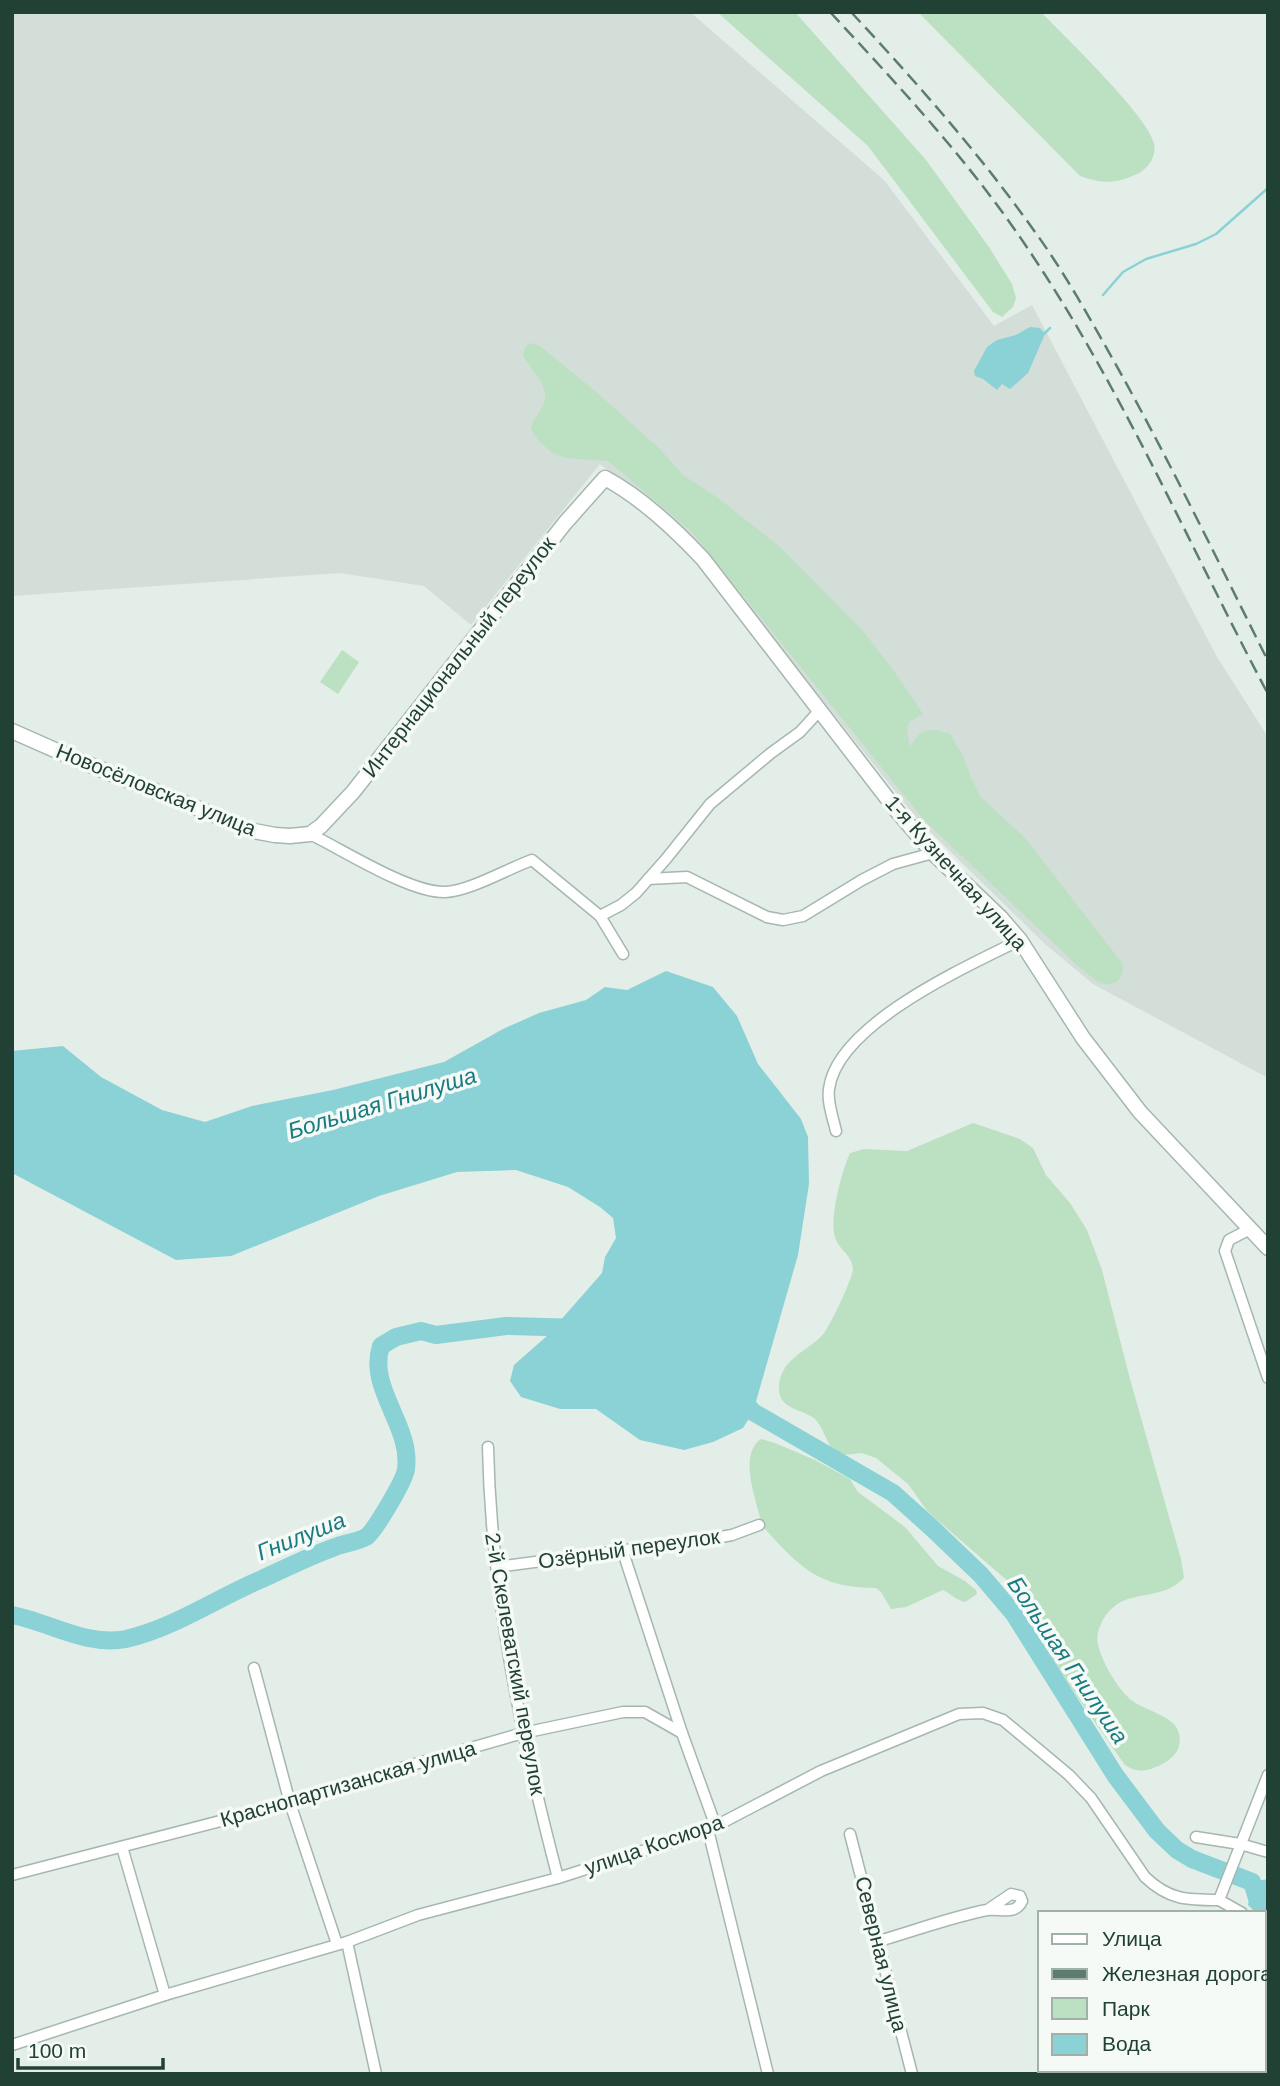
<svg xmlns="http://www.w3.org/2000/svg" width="1280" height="2086" viewBox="0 0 1280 2086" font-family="Helvetica,sans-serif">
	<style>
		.built { fill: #d2ded7 }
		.green { fill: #bce0c2 }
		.water { fill: #8ad2d5 }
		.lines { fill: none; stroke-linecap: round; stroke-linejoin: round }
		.stream { stroke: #8ad2d5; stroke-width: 2.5 }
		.river { stroke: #8ad2d5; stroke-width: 18 }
		.minor-casing { stroke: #a6b7af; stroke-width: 13 }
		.tertiary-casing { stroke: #a6b7af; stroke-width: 17 }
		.minor { stroke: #fff; stroke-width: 10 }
		.tertiary { stroke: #fff; stroke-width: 14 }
		.rail { stroke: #5d7c70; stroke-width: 2.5; stroke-dasharray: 14 7; stroke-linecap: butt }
		.labels { text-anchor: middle; stroke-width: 7; stroke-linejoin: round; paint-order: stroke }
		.street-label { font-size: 21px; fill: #224135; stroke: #f5faf7 }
		.water-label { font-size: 23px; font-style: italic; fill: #197b80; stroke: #f5faf7 }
	</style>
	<rect width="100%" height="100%" fill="#e4eee8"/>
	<polygon class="built" points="12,12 690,12 884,180 994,326 1032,305 1217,657 1268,737 1268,1078 1093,984 1045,944 919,821 687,531 600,464 471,625 424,586 340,573 12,596"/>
	<g class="green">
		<polygon points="717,12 795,12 926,160 989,247 1012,284 1016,298 1013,307 1002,317 993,312 868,146"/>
		<path d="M918,12H1041C1066,38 1146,114 1154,143C1157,156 1148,169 1137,174C1116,184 1102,184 1080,176Z"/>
		<path d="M531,343L540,346L595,391L659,448L683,475L718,498L780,547L863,631L894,671L923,714L909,722L907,730L910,747C921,728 928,727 950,734L963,756L971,778L981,797L1026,839L1122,963C1126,978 1113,989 1099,982C1092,978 1086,972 1080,968L924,820L692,532L608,461L565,458L551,452L538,440L531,429C533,418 540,413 544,403C550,387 531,369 523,356L525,347Z"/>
		<polygon points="342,650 359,662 338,694 320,682"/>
		<path d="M973,1123L1020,1139L1033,1148L1046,1175L1070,1203L1087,1230L1102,1270L1130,1379L1181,1559L1184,1578C1156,1607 1115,1581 1098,1632C1093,1649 1116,1686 1129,1698C1145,1714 1186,1714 1179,1746C1176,1758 1162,1765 1151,1769C1141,1772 1134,1771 1125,1765C1095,1723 1065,1680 1038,1635C1027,1618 1023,1599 1010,1583L928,1512L908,1484L876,1458L862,1453L836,1456C829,1446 821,1424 815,1419C803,1409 780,1410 779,1390C778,1358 810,1351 824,1333C831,1324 849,1285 852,1274C857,1258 839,1251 835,1237C829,1219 842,1170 850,1153L864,1149L907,1151Z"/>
		<path d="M761,1439L775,1443L815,1460L850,1479L858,1492L905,1527L938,1566L965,1581L976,1590L977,1594L965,1602C956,1600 951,1594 943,1590L906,1607L891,1609L881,1592L876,1588C818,1588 800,1567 764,1528L761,1521C756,1500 738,1454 761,1439Z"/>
	</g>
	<g class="water">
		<polygon points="1030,327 1040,328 1045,334 1028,373 1010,389 1002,384 997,390 983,379 975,376 974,371 987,347 997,340 1016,335"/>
		<polygon points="666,971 713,987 737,1016 758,1064 801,1119 808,1137 809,1184 798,1255 753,1412 743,1428 713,1442 684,1450 640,1440 596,1409 560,1409 521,1397 510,1381 514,1365 556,1328 559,1322 602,1273 605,1257 616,1238 613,1218 600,1207 568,1187 516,1170 457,1172 379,1196 231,1256 176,1260 12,1173 12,1051 63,1046 101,1077 162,1110 205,1122 252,1106 333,1090 444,1062 503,1029 539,1013 586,1000 605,987 627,990"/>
		<polygon points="1268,1879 1268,1922 1264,1920 1264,1913 1256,1913 1248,1905 1252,1882"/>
	</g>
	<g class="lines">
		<g class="stream">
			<polyline points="1103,295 1123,272 1146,259 1196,244 1216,234 1268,188"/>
			<polyline points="1044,334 1050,328"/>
		</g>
		<g class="river">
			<polyline points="739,1396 753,1412 893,1493 933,1529 981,1575 1014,1614 1115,1775 1157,1831 1177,1850 1192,1859 1252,1882 1257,1898 1268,1901"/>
			<path d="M12,1615C49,1622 87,1647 126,1639C174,1628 217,1598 262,1579C286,1568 310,1556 335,1547C345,1543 357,1542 366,1537C374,1532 405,1480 406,1469C412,1426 367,1388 381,1346L396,1337L421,1331L436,1335L506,1326L581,1328"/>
		</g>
		<g class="minor-casing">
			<g id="minor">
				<path d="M310,834C343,850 410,893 445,892C470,891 507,869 532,860L600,916L623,954"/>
				<polyline points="648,879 687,877 767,917 783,920 803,916 862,880 893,864 933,853"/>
				<polyline points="600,916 621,905 636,893 666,859 710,804 771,753 800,732 820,710"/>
				<path d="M836,1131C833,1118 827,1102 829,1089C837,1024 968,966 1020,940"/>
				<polyline points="1250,1229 1229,1240 1225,1251 1268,1378"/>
				<path d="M488,1447C491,1593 521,1737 558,1878"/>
				<polyline points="623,1552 682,1733 716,1827"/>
				<polyline points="497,1567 710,1539 732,1535 759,1525"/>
				<polyline points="254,1668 290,1803 337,1944"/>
				<polyline points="708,1830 768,2074"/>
				<polyline points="850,1834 912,2074"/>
				<polyline points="1196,1837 1240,1844 1268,1852"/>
				<polyline points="122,1847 165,1995"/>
				<polyline points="12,1875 290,1803 394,1770 523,1733 623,1712 645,1712 682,1733"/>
				<polyline points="1219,1900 1268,1775"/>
				<polyline points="1219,1900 1242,1913"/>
				<polyline points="1264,1927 1268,1930"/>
				<path d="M879,1941C914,1931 951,1917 987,1910C1000,1908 1015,1916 1022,1901L1020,1896L1011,1894L989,1909"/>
				<polyline points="347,1942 376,2074"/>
				<path d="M12,2045L165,1995L347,1942L418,1915L558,1878L708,1830L821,1771L959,1714L983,1713L1003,1720L1069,1775L1091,1798L1145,1877C1169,1900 1187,1900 1219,1900"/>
				<polyline points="1188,2070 1189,2074"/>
				<polyline points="1070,2074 1084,2070"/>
			</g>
		</g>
		<g class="tertiary-casing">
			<path id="tertiary" d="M12,731L73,758L254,831L275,835L290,836L310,834L321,826L353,792L565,523L605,478C642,498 674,528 703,559L897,811L933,853L1001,918L1020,940L1083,1038L1140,1112L1268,1248"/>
		</g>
		<use href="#minor" class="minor"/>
		<use href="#tertiary" class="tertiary"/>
		<g class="rail">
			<path d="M830,12C898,85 968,160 1024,243C1120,384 1188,543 1268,694"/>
			<path d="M851,12C916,82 980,154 1035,232C1065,273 1090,319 1115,363C1169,460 1218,561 1268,661"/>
		</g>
	</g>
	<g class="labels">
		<g class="street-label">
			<text transform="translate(459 657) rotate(-52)" y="7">Интернациональный переулок</text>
			<text transform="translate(156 790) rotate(22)" y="7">Новосёловская улица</text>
			<text transform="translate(956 873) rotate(48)" y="7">1-я Кузнечная улица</text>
			<text transform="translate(629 1549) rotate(-8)" y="7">Озёрный переулок</text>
			<text transform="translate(515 1664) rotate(80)" y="7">2-й Скелеватский переулок</text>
			<text transform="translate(348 1784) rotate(-16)" y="7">Краснопартизанская улица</text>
			<text transform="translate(654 1845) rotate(-19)" y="7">улица Косиора</text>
			<text transform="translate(881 1954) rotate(76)" y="7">Северная улица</text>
		</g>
		<g class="water-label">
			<text transform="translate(382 1103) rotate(-17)" y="8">Большая Гнилуша</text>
			<text transform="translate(301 1536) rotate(-22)" y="8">Гнилуша</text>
			<text transform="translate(1068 1660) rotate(56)" y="8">Большая Гнилуша</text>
		</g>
	</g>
	<rect width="1280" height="2086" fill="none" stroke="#224135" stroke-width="28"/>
	<rect x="1038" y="1911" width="228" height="161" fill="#f5faf7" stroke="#a1b0a9" stroke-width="2"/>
	<rect x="1052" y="1934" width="35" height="10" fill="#ffffff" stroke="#a1b0a9" stroke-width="2"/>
	<text x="1102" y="1946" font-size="21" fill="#224135">Улица</text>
	<rect x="1052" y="1969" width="35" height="10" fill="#5d7c70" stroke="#a1b0a9" stroke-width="2"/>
	<text x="1102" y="1981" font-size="21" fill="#224135">Железная дорога</text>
	<rect x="1052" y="1998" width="35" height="21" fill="#bce0c2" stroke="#a1b0a9" stroke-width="2"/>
	<text x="1102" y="2016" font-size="21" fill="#224135">Парк</text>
	<rect x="1052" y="2034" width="35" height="21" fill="#8ad2d5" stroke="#a1b0a9" stroke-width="2"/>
	<text x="1102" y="2051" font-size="21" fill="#224135">Вода</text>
	<path d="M18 2058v10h145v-10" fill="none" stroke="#224135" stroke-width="3.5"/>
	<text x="28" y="2058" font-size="21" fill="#224135" stroke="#f5faf7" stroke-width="5" paint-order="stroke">100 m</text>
</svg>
